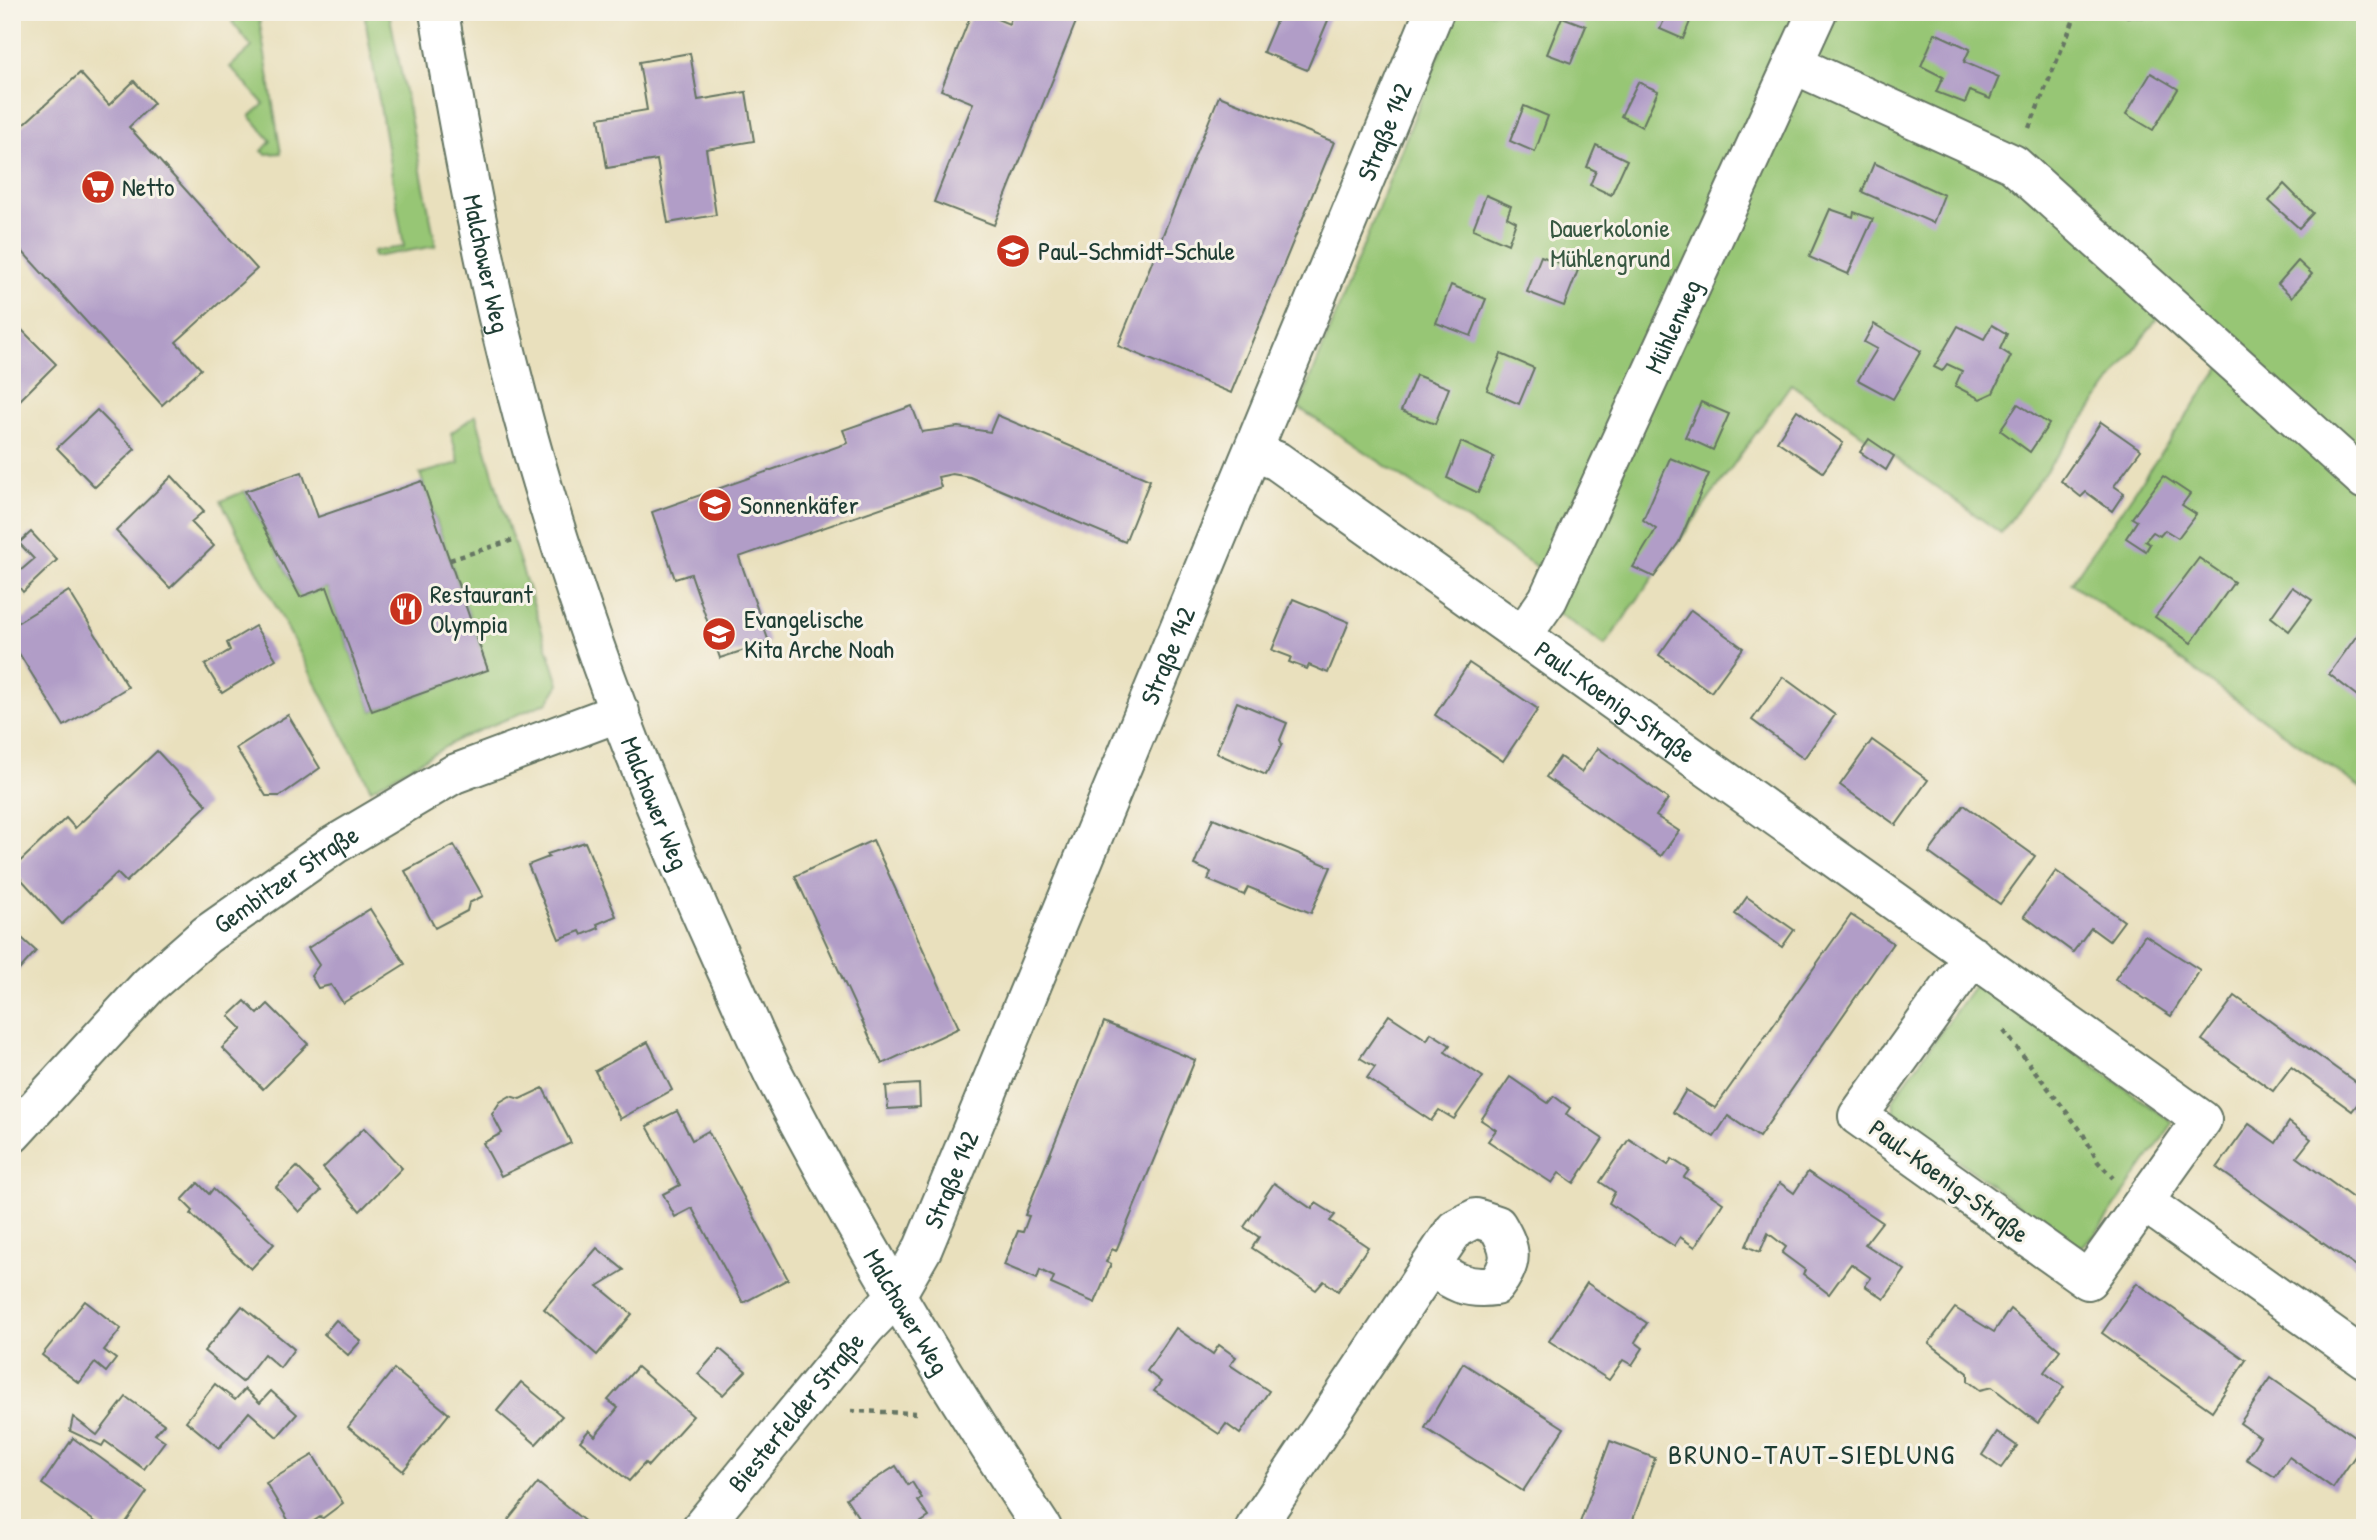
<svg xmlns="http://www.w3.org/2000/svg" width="2377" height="1540" viewBox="0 0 2377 1540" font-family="'Patrick Hand',sans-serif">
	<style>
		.green { fill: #97c675; stroke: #5b8254; stroke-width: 2 }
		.building { fill: #b19dc7 }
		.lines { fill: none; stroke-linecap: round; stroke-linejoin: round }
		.minor-casing { stroke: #667664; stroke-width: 42 }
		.path { stroke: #667664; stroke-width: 4.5; stroke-dasharray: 5 5; stroke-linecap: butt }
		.minor { stroke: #fff; stroke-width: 38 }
		.labels { text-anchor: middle; stroke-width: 6; stroke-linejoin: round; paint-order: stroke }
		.street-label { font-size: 26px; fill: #1f3d34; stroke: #f7f3e8 }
		.poi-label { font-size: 26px; fill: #1f3d34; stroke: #f7f3e8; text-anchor: start }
		.park-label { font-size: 26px; fill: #375841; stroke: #f7f3e8 }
		.neighbourhood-label { font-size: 28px; letter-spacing: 2px; fill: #1f3d34; stroke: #f7f3e8 }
	</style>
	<rect width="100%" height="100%" fill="#f7f3e8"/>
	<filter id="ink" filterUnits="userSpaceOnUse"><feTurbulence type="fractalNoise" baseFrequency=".0143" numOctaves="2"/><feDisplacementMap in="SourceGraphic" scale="14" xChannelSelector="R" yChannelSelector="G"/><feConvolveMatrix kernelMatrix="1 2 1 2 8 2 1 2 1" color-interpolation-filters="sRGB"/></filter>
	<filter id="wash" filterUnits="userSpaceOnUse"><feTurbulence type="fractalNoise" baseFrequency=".00686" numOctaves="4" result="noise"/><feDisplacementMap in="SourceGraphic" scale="28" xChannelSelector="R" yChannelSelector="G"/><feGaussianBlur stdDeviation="1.57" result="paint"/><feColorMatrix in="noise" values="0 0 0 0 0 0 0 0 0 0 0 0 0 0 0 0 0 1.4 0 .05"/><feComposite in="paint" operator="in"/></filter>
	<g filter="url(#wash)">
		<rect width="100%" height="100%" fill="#e9e0bd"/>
		<g class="green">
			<polygon points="242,12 258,12 281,153 266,154 262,151 271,141 250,116 264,104 230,67 252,47 232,22"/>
			<polygon points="364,12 389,12 436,246 374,257 373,251 404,247"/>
			<polygon points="1456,12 2365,12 2365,791 2071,583 2222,365 2161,313 2001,533 1791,384 1605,645 1527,592 1543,571 1299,408"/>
			<polygon points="476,415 505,516 559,684 548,702 461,738 371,789 221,501 245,491 300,597 327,587 372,711 488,670 420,474 459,463 451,433"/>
			<polygon points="1984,985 2173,1123 2095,1235 2080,1247 2059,1235 1895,1114 1893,1099 1973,987"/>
		</g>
		<g id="blocks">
			<g class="building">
				<polygon points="972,12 980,12 1009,24 1013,12 1080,12 994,225 934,202 973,103 941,90"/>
				<polygon points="1280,12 1314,12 1329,18 1307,70 1263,52"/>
				<polygon points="1657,12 1693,14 1683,39 1660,29 1664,20 1656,16"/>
				<polygon points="2127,12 2164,12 2164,18 2127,17"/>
				<polygon points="1562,17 1586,26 1571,63 1547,54"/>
				<polygon points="1935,33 1970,49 1964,62 1999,77 1990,99 1970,91 1965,103 1936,92 1943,77 1921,66"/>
				<polygon points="690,53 698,100 746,92 754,141 706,149 716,215 668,223 657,160 607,168 599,118 647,110 639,62"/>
				<polygon points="80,73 109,105 134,81 154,103 129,127 257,269 176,342 201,369 162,405 12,240 12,135"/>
				<polygon points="2151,73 2178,89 2153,130 2126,114"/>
				<polygon points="1638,82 1658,91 1642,127 1621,116"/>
				<polygon points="1219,96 1334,142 1231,393 1118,346"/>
				<polygon points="1524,106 1548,116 1535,152 1510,141"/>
				<polygon points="1596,145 1627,160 1611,195 1590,185 1596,171 1587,167"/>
				<polygon points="1874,163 1944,195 1933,223 1862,192"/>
				<polygon points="2284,184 2313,213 2299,228 2269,201"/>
				<polygon points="1486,195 1511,206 1507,217 1516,222 1508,244 1473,229"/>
				<polygon points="1830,209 1853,217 1854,212 1873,219 1848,274 1809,257"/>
				<polygon points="1541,256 1578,270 1564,306 1527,292"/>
				<polygon points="2298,261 2312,274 2292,297 2278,284"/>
				<polygon points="1451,285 1486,299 1471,336 1436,323"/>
				<polygon points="1874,324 1921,351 1893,399 1858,380 1877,349 1864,342"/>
				<polygon points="1992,325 2007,334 2000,349 2011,356 1993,393 1980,399 1955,386 1962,371 1947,364 1942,371 1934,367 1958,326 1984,339"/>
				<polygon points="18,326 56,364 19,401 12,394 12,331"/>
				<polygon points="1501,354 1534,368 1519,404 1487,390"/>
				<polygon points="1416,375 1449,388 1435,424 1401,411"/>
				<polygon points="1701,402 1729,414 1713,450 1685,437"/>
				<polygon points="2018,404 2049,424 2030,452 2000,430"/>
				<polygon points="912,406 922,432 958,427 990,432 997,415 1150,480 1125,542 970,477 952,474 938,477 941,487 739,557 769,642 720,658 691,574 675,579 652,512 848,443 843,430"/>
				<polygon points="97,410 135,449 95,487 57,448"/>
				<polygon points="1797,410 1843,443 1823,472 1777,441"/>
				<polygon points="2101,422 2141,450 2114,486 2124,493 2112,511 2086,492 2081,497 2061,481"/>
				<polygon points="1869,439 1894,456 1886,470 1860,452"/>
				<polygon points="1461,442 1494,457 1478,493 1447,478"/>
				<polygon points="1670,458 1709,474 1679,542 1654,577 1633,567 1656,529 1643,520"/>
				<polygon points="302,472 318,517 422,481 488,670 372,711 327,587 300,597 245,491"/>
				<polygon points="172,476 204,511 191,522 214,546 170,588 116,531"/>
				<polygon points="2163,476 2190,494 2182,505 2196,514 2178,538 2165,530 2160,536 2153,532 2145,541 2150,544 2146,551 2126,538 2137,521 2132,518"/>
				<polygon points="31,532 57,560 23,592 12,578 34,559 19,543"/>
				<polygon points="2199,558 2234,582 2191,643 2155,617"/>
				<polygon points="2292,587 2312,600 2289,631 2271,617"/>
				<polygon points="69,591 128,687 64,726 12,642 12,626"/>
				<polygon points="1293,599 1349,622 1328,673 1309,665 1307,669 1289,662 1291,657 1272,650"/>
				<polygon points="1691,610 1743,648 1711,692 1659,655"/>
				<polygon points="255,626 276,659 222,693 205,665 230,650 227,643"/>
				<polygon points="2361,630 2365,633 2365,702 2329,674"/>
				<polygon points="1469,663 1538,709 1503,761 1435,715"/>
				<polygon points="1783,677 1835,715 1804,758 1752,720"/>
				<polygon points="1237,702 1287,723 1280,740 1282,744 1266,775 1216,753"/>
				<polygon points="288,715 320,768 280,796 266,796 236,748"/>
				<polygon points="1872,740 1928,780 1896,825 1840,785"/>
				<polygon points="1598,748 1668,799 1656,816 1679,831 1661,856 1546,777 1560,757 1581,772"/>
				<polygon points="157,751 207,805 126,882 117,873 62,924 12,869 66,818 75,828"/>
				<polygon points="1964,805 2035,856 2000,904 1929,853"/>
				<polygon points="1213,818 1331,867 1311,913 1248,887 1244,895 1208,880 1211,872 1194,865"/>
				<polygon points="873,840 959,1028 882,1064 795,876"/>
				<polygon points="585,842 616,916 597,924 599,928 582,935 580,931 559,939 528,865 549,857 547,854"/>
				<polygon points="454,845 483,896 469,903 467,911 435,928 405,871"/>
				<polygon points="2056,871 2124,921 2109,941 2091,928 2073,952 2024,916"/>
				<polygon points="1747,897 1794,930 1782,947 1735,914"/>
				<polygon points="370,909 405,964 343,1003 331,985 318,988 311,976 319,965 308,948"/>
				<polygon points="1851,915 1893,943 1759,1137 1728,1116 1714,1137 1673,1112 1686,1090 1715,1108"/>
				<polygon points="12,929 36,951 12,978"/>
				<polygon points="2145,935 2200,970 2171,1016 2115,979"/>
				<polygon points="2235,996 2365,1089 2365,1094 2352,1111 2291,1067 2273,1091 2202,1040"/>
				<polygon points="245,1001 258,1014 268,1004 308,1044 263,1089 222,1048 242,1029 229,1016"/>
				<polygon points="1389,1015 1427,1040 1431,1033 1450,1045 1445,1052 1483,1077 1454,1119 1439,1110 1431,1121 1367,1078 1375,1067 1360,1058"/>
				<polygon points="1104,1022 1195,1060 1116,1251 1112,1249 1106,1262 1111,1264 1095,1303 1051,1284 1054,1277 1040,1270 1037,1279 1004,1265 1018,1231 1023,1232 1029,1216 1025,1215"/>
				<polygon points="648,1042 672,1090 620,1119 595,1071"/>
				<polygon points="1510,1077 1548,1103 1554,1096 1570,1108 1566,1114 1603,1139 1574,1183 1559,1173 1552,1183 1488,1141 1496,1130 1481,1120"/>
				<polygon points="919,1084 920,1107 888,1109 886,1086"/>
				<polygon points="543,1088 571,1143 501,1176 483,1143 502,1133 492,1114 500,1102 510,1096 520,1099"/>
				<polygon points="677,1111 692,1140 708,1131 788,1279 743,1303 692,1208 675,1217 663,1194 680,1185 647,1126"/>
				<polygon points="2289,1122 2311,1139 2297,1157 2365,1207 2365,1273 2217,1168 2249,1124 2276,1143"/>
				<polygon points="364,1128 402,1168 360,1211 323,1168"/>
				<polygon points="1629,1139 1668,1165 1672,1159 1689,1170 1684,1177 1723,1203 1695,1247 1680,1237 1674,1246 1609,1203 1615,1192 1600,1182"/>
				<polygon points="297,1167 321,1191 299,1212 276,1187"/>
				<polygon points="1808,1172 1882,1222 1865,1244 1905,1270 1884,1299 1865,1286 1871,1278 1851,1264 1829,1294 1803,1274 1805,1270 1782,1253 1786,1247 1768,1233 1760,1252 1746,1246 1763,1207 1780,1183 1794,1193"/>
				<polygon points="198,1183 209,1194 213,1189 274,1244 251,1269 191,1214 193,1211 182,1200"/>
				<polygon points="1274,1183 1312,1209 1316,1203 1335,1215 1330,1221 1368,1247 1338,1291 1324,1281 1316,1290 1252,1248 1259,1237 1244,1227"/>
				<polygon points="597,1248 624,1270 598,1286 632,1314 597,1355 544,1309"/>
				<polygon points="1587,1283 1647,1323 1635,1342 1643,1348 1632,1365 1623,1360 1609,1380 1549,1341"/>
				<polygon points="2137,1283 2246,1360 2212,1411 2102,1333"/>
				<polygon points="85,1301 121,1329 104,1350 116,1359 106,1372 95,1363 79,1383 42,1355"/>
				<polygon points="242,1306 294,1349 280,1368 264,1354 242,1382 204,1351"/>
				<polygon points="1955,1308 1994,1332 2010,1309 2060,1350 2044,1372 2064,1387 2038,1423 1992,1387 1980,1390 1968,1381 1968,1373 1929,1343"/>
				<polygon points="336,1320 361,1341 348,1355 324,1334"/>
				<polygon points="1176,1328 1213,1354 1219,1345 1236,1357 1230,1365 1269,1391 1240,1434 1226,1424 1219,1434 1154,1391 1161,1382 1147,1371"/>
				<polygon points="720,1349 746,1371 723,1395 698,1374"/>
				<polygon points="1463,1363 1564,1428 1523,1491 1425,1428"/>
				<polygon points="637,1367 693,1416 648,1466 645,1463 629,1481 580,1441 589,1430 595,1436 618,1408 608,1400"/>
				<polygon points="394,1369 449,1414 403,1471 348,1427"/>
				<polygon points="2271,1378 2364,1443 2333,1488 2289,1457 2275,1477 2246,1459 2260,1437 2240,1423"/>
				<polygon points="521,1382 562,1416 536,1444 497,1411"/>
				<polygon points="215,1384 235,1400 245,1389 260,1403 271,1391 297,1414 277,1437 249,1412 219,1448 186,1421"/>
				<polygon points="126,1397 164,1424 155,1434 165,1441 144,1469 105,1441 102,1446 70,1431 73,1417 97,1435"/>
				<polygon points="1997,1432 2017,1446 2001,1468 1982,1455"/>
				<polygon points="73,1438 147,1492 122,1528 104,1528 42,1484"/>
				<polygon points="1610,1441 1655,1458 1630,1528 1578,1528"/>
				<polygon points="313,1455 343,1503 323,1518 320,1517 303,1528 293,1528 266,1483"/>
				<polygon points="896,1466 908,1485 912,1482 922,1498 918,1501 929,1517 912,1528 865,1528 846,1498"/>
				<polygon points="538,1483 593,1528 502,1528"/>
			</g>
		</g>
	</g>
	<g filter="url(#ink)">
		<use href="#blocks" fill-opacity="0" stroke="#667664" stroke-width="2"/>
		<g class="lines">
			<g class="minor-casing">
				<g id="minor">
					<path id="s1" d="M439,12C453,96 468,181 486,264C537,506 623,743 725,967C741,1002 756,1038 773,1073C854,1230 945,1381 1042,1528"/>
					<polyline points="1793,64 2013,164 2365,480"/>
					<path id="s2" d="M1255,452L1277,461L2202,1120L2088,1280L1858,1116L1973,956"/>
					<path id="s3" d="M1522,636L1548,599L1817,12"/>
					<path id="s4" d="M12,1134L149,985L206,935L334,845L454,774L620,712"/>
					<polyline points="2144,1202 2365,1359"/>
					<path id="s5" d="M701,1528L866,1327L895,1297L923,1248L1434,12"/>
					<path d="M1255,1528L1455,1229L1476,1218L1497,1225C1512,1250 1514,1262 1495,1286C1467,1290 1453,1282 1431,1266"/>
				</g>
			</g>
			<g class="path">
				<polyline points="2029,128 2077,12"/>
				<polyline points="450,560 516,539"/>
				<polyline points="2004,1031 2082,1132 2098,1162 2113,1178"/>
				<polyline points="851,1411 916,1413"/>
			</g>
			<use href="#minor" class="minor"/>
		</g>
	</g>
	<defs>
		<g id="supermarket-disc" transform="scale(1.75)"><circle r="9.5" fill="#c8321e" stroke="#f7f3e8"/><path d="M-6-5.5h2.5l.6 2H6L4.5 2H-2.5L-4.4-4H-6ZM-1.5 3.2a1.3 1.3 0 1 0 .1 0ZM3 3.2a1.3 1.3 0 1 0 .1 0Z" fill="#fff"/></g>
		<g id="school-disc" transform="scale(1.75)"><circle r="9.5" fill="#c8321e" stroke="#f7f3e8"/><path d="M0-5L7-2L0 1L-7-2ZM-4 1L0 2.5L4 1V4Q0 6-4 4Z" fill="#fff"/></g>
		<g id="restaurant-disc" transform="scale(1.75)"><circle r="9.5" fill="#c8321e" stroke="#f7f3e8"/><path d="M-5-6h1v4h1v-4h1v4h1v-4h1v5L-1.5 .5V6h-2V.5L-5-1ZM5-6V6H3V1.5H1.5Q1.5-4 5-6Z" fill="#fff"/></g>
	</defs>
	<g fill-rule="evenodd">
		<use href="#supermarket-disc" x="98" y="187"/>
		<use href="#school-disc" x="1013" y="251"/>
		<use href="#school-disc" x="715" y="505"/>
		<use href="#restaurant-disc" x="406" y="609"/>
		<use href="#school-disc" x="719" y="634"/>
	</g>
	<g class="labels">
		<g class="street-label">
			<text dy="9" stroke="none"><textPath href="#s5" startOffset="1566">Straße 142</textPath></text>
			<text dy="9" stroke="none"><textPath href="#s1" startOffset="256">Malchower Weg</textPath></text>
			<text dy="9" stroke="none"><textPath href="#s3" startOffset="345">Mühlenweg</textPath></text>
			<text dy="9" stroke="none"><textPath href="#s5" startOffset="999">Straße 142</textPath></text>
			<text dy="9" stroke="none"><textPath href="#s2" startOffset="439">Paul-Koenig-Straße</textPath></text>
			<text dy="9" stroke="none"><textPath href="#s1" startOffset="822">Malchower Weg</textPath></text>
			<text dy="9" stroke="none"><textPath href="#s4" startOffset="376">Gembitzer Straße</textPath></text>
			<text dy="9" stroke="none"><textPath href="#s5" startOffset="432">Straße 142</textPath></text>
			<text transform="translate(1949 1181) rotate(36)" y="9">Paul-Koenig-Straße</text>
			<text dy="9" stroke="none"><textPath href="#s1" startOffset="1390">Malchower Weg</textPath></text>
			<text dy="9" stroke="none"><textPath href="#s5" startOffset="150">Biesterfelder Straße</textPath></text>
		</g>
		<g class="poi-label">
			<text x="122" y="196">Netto</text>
			<text x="1038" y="260">Paul-Schmidt-Schule</text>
			<text x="740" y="514">Sonnenkäfer</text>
			<text x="430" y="603">Restaurant<tspan x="430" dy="30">Olympia</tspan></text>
			<text x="744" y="628">Evangelische<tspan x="744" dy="30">Kita Arche Noah</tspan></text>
		</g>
		<g class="park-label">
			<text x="1610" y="237">Dauerkolonie<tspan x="1610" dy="30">Mühlengrund</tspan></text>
		</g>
		<g class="neighbourhood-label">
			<text x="1812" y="1464">BRUNO-TAUT-SIEDLUNG</text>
		</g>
	</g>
	<rect width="2377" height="1540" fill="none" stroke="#f7f3e8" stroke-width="42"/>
</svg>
